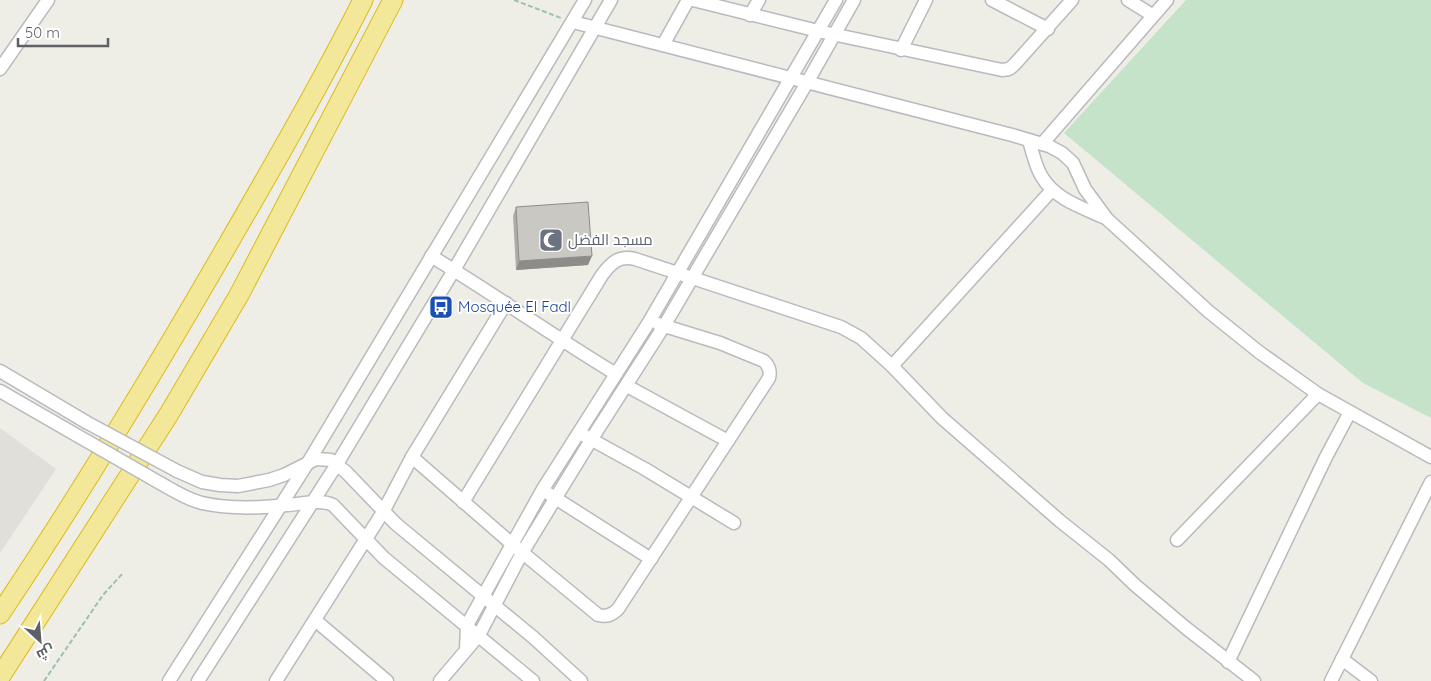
<svg xmlns="http://www.w3.org/2000/svg" width="1431" height="681" viewBox="0 0 1431 681" font-family="Quicksand,Cairo,sans-serif">
	<style>
		.industrial { fill: #e0dfda }
		.green { fill: #c5e3c9 }
		.lines { fill: none; stroke-linecap: round; stroke-linejoin: round }
		.minor-casing { stroke: #b8babe; stroke-width: 15 }
		.highway-casing { stroke: #ddbb17; stroke-width: 21 }
		.path { stroke: #9ec1ac; stroke-width: 2; stroke-dasharray: 5 2.5; stroke-linecap: butt }
		.minor { stroke: #fff; stroke-width: 12 }
		.highway { stroke: #f3e899; stroke-width: 19 }
		.minor-bridge-casing { stroke: #b8babe; stroke-width: 15; stroke-linecap: butt }
		.minor-bridge { stroke: #fff; stroke-width: 12 }
		.wall { fill: #aeaca7 }
		.shaded-wall { fill: #8d8c88 }
		.building { fill: #cac8c2; stroke: #8d8c88 }
		.labels { text-anchor: middle; stroke-width: 4; stroke-linejoin: round; paint-order: stroke }
		.worship-label { font-size: 15px; fill: #5b616d; stroke: #fff; text-anchor: start }
		.transit-label { font-size: 15px; fill: #164399; stroke: #fff; text-anchor: start }
	</style>
	<rect width="100%" height="100%" fill="#eeeee6"/>
	<polygon class="industrial" points="0,428 56,469 0,553"/>
	<polygon class="green" points="1186,0 1431,0 1431,418 1363,383 1064,133"/>
	<g class="lines">
		<g class="minor-casing">
			<g id="minor">
				<polyline points="693,0 818,31 1002,70 1009,69 1014,65 1072,0"/>
				<polyline points="992,0 1048,29"/>
				<polyline points="1128,0 1152,15"/>
				<polyline points="750,15 759,0"/>
				<polyline points="573,22 1012,135 1049,146 1062,153 1073,163 1085,189 1107,219 1208,311 1259,352 1318,394 1431,457"/>
				<polyline points="663,45 688,0"/>
				<polyline points="901,50 926,0"/>
				<polyline points="0,69 48,0"/>
				<path d="M1029,141C1033,153 1035,166 1042,177C1055,199 1081,207 1103,217"/>
				<polyline points="1042,144 1167,0"/>
				<path d="M431,256C494,294 553,336 616,374"/>
				<polyline points="892,366 1052,190"/>
				<polyline points="0,371 86,422"/>
				<polyline points="627,386 728,441"/>
				<polyline points="0,391 78,436"/>
				<polyline points="585,436 645,469 734,523"/>
				<path d="M412,457L512,544L598,615C607,617 612,615 618,609L769,378C771,371 769,366 764,361L720,343L658,324"/>
				<polyline points="177,471 202,482 220,485 238,486 269,480 284,475 316,459 331,460 346,472 396,524 534,638 581,681"/>
				<path d="M167,487C178,493 189,500 202,503C229,509 261,508 287,505C302,504 320,499 333,505L384,558L533,681"/>
				<polyline points="549,494 651,559"/>
				<path d="M463,502L602,275C611,263 619,255 635,259L841,327L861,338L892,366L942,418L1060,521L1109,560L1135,585L1186,628L1254,681"/>
				<polyline points="1177,540 1318,394"/>
				<polyline points="315,620 387,681"/>
				<polyline points="466,650 467,625 543,489 649,322 836,0"/>
				<polyline points="1342,659 1371,681"/>
				<polyline points="1228,662 1326,457 1350,412"/>
				<polyline points="169,681 309,461 585,0"/>
				<polyline points="198,681 337,464 454,270 611,0"/>
				<polyline points="276,681 383,512 412,457 506,303"/>
				<polyline points="440,681 479,635 522,553 591,440 664,326 808,81 854,0"/>
				<polyline points="1331,681 1431,482"/>
			</g>
		</g>
		<g class="highway-casing">
			<g id="highway">
				<path d="M0,614C79,496 153,374 224,251C272,168 320,85 363,0"/>
				<polyline points="0,677 169,414 239,295 393,0"/>
			</g>
		</g>
		<g class="path">
			<polyline points="514,0 561,18"/>
			<polyline points="44,681 103,595 123,573"/>
		</g>
		<use href="#minor" class="minor"/>
		<use href="#highway" class="highway"/>
		<g class="minor-bridge-casing">
			<g id="minor-bridge">
				<polyline points="86,422 177,471"/>
				<polyline points="78,436 167,487"/>
			</g>
		</g>
		<use href="#minor-bridge" class="minor-bridge"/>
	</g>
	<polygon class="wall" points="516,207 588,265 516,270 513,216"/>
	<polygon class="shaded-wall" points="592,256 588,265 516,270 519,261"/>
	<polygon class="building" points="588,202 592,256 519,261 516,207"/>
	<defs>
		<g id="mosque-square" transform="scale(1.25)"><rect x="-9" y="-9" width="18" height="18" rx="4" fill="#6b7280" stroke="#fff"/><path d="M3.5-4.9A6 6 0 1 0 3.5 4.9A5 5 0 1 1 3.5-4.9Z" fill="#fff"/></g>
		<g id="bus-square" transform="scale(1.25)"><rect x="-9" y="-9" width="18" height="18" rx="4" fill="#1a4fb4" stroke="#fff"/><path d="M-5-6H5V4H4V6H2V4H-2V6H-4V4H-5ZM-3.5-4V0h7V-4ZM-3.5 1.2v1.5H-2V1.2ZM2 1.2v1.5H3.5V1.2Z" fill="#fff"/></g>
	</defs>
	<g fill-rule="evenodd">
		<use href="#mosque-square" x="551" y="240"/>
		<use href="#bus-square" x="441" y="307"/>
	</g>
	<g class="labels">
		<g class="worship-label">
			<text x="568" y="245">مسجد الفضل</text>
		</g>
		<g class="transit-label">
			<text x="458" y="312">Mosquée El Fadl</text>
		</g>
	</g>
	<g transform="translate(40 641) rotate(154)" stroke="#ffffff" stroke-width="4" paint-order="stroke">
	<path d="M0-4L9 19L0 12L-9 19Z" fill="#5e6065"/>
	<text y="-8" font-size="14" font-weight="bold" text-anchor="middle" fill="#5e6065">ش</text>
	</g>
	<path d="M18 38v8h90v-8" fill="none" stroke="#5e6065" stroke-width="2.5"/>
	<text x="25" y="38" font-size="15" fill="#5e6065" stroke="#ffffff" stroke-width="4" paint-order="stroke">50 m</text>
</svg>
